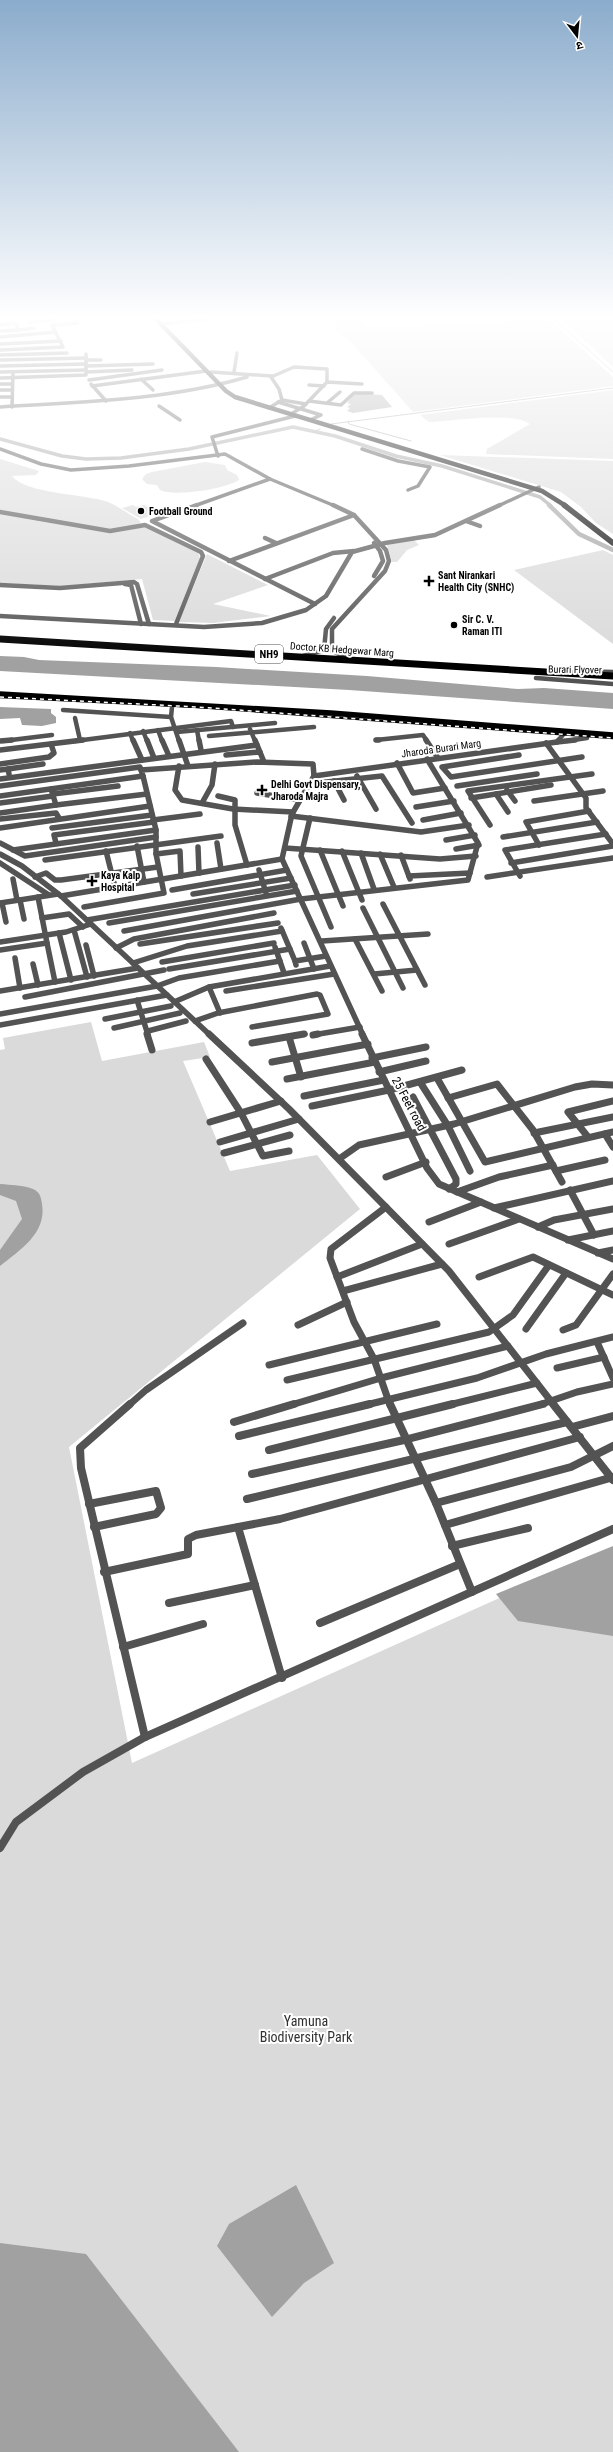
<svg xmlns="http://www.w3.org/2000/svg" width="613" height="2452" viewBox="0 0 613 2452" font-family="'Roboto Condensed','Noto Sans Devanagari',sans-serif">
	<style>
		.green { fill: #dadada }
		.water { fill: #a1a1a1 }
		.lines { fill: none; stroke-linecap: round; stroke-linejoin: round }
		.stream { stroke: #a1a1a1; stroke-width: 1 }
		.canal-far1 { stroke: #a1a1a1; stroke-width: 3.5 }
		.canal { stroke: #a1a1a1; stroke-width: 4.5 }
		.minor-far4 { stroke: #535353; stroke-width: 3.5 }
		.minor-far3 { stroke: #535353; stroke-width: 4.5 }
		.minor-far2 { stroke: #535353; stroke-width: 5.5 }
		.minor-far1 { stroke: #535353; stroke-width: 7 }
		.minor { stroke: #535353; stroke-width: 8 }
		.major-far1 { stroke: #000; stroke-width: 4.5 }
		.major { stroke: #000; stroke-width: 5.5 }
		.highway { stroke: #000; stroke-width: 7 }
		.rail-casing { stroke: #000; stroke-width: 2.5 }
		.rail { stroke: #fff; stroke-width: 1.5; stroke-dasharray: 4; stroke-linecap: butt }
		.poi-dot { fill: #000; stroke: #fff; stroke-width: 1.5 }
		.labels { text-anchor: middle; stroke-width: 4; stroke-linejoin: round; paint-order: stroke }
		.far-poi-label { font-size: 10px; font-weight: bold; fill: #000; stroke: #fff; text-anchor: start }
		.far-street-label { font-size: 10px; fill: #000; stroke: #fff }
		.shield { fill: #fff; stroke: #4c4c4c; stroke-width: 1 }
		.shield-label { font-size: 11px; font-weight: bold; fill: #000 }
		.street-label { font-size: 12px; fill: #000; stroke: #fff }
		.near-park-label { font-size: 14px; fill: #313131; stroke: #fff }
	</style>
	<rect width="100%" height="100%" fill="#fff"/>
	<g class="green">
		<polygon points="322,319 363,319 366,327 490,324 513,319 549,319 613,377 613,386 413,412 351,342"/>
		<polygon points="562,319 613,319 613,367"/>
		<path d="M613,390V459L486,454L487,449L530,424C512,411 452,421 429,422L420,415Z"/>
		<polygon points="440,455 613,461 613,534 596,523 581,507 561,492"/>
		<path d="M0,459L39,471L36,475L12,476C26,494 86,494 108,502C118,506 128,514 138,519L141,523L116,530L0,511Z"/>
		<path d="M205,462L225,465L227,470L237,475L239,480C225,489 175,497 160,490L157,485L147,484L142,479L146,474L152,472Z"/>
		<polygon points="133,505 136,507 144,505 159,513 141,519 122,508"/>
		<polygon points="0,513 108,532 142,525 198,553 200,558 175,621 153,620 142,579 61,586 0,583"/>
		<polygon points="414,540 419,545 407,550 397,562 392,562 387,545"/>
		<polygon points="603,550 613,555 613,644 514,570"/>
		<polygon points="207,554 268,585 213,604 271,616 213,623 179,622"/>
		<polygon points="91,1022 102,1061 204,1042 210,1057 183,1061 230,1171 317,1155 360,1209 69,1447 132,1763 613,1547 613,2452 0,2452 0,1050 5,1049 3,1038"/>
	</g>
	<g class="water">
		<polygon points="355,393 382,395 392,407 353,413 347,411 350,408 347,407 351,404 347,403"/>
		<polygon points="0,656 24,657 39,660 216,667 367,676 518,689 544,688 613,693 613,709 349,690 0,671"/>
		<polygon points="0,707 51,709 51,713 56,717 56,723 42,726 22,725 20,718 0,719"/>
		<path d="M0,1184C11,1185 24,1185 33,1189C40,1192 41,1197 42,1204C47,1233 20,1250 0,1266V1250L22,1219L16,1201L0,1195Z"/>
		<polygon points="613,1546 613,1636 518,1621 496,1594"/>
		<polygon points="296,2185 334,2263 304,2283 272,2317 217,2246 229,2224"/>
		<polygon points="0,2243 86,2254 239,2452 0,2452"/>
	</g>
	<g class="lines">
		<g class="stream">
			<polyline points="554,319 613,372"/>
			<polyline points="348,421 349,424 411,441"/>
			<polyline points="331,424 613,388"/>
			<polyline points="313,432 320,429"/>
		</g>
		<polyline class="canal-far1" points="0,439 62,456 86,459 121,458 189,449 293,427 335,436 396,456 442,466 540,497 551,506"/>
		<polyline class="canal" points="549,505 579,534 613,550"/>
		<g class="minor-far4">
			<polyline points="30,322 59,319"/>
			<polyline points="161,324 207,319"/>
			<polyline points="0,325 15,323 19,330 34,328"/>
			<polyline points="0,331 19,330"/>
			<polyline points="0,337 56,332"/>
			<polyline points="0,344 61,341"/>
			<polyline points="0,350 63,347 52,325 78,323 75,319"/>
			<polyline points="0,355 67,353"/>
			<polyline points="0,360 86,358"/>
			<polyline points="86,360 101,360"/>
			<polyline points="0,366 86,364"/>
			<polyline points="86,366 153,364"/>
			<polyline points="0,372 86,370"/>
			<polyline points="86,372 132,370"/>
			<polyline points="211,372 272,376"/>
			<polyline points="234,372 237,353"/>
			<polyline points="0,378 86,375 86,354"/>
			<polyline points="141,379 153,390"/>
			<polyline points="89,380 162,370"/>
			<polyline points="0,384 12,384"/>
			<polyline points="91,384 106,401"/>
			<polyline points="309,385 324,386"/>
			<polyline points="92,386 206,371"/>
			<polyline points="0,390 11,390"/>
			<polyline points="0,397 11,397"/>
			<polyline points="282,400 279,389 271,377 294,367 327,369 327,382"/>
			<polyline points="309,401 341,405 354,393 372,393"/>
			<polyline points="278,402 321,415 310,420"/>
			<polyline points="327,403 340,392"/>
			<polyline points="159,406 180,420"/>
			<path d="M0,407C81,402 169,400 247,377"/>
			<polyline points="12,407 13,373"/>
			<polyline points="269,408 282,400 306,404"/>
			<polyline points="291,414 304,406 327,382 362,384"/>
			<polyline points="0,449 41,464 71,470 129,466 225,454 270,479 335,506"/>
			<polyline points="362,449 398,461 430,467 418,486 408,490"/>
			<polyline points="218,456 212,437 295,416"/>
			<polyline points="194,506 270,479"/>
			<polyline points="498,506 539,487"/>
		</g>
		<g class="minor-far3">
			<polyline points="197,505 152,521 315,604"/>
			<polyline points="333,505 354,515 386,550 389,561 385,571 332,629 332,651 350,659"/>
			<polyline points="0,512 110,531 145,525 201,552 203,556 176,624"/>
			<polyline points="466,521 480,526"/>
			<polyline points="265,538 276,543"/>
			<polyline points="374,543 380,551 383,561 374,576"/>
			<polyline points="229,561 354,515"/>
			<polyline points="265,579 333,553 354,551"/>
			<polyline points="125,584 131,585 141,624"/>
			<polyline points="0,585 60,588 134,582 137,584 149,624"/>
			<polyline points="0,616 204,627 262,623 306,610 326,596 352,552 385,543 435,535 500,505"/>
			<polyline points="303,656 324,650 326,629 334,618"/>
			<polyline points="576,671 613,672"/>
			<polyline points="536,678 613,684"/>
			<polyline points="172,707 171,717 179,741"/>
			<polyline points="63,710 171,717"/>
			<polyline points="75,718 80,740"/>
			<polyline points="250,729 255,741"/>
			<polyline points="158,730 162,741"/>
			<polyline points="197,730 199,741"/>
			<polyline points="143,731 147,741"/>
			<polyline points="177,732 275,723"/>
			<polyline points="130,733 133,741"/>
			<polyline points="209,736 314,727"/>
			<polyline points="376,740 423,735 427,741"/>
			<polyline points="3,741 52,735"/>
			<polyline points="75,741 231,721 233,727"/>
			<polyline points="558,741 565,732"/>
			<polyline points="567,741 587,738"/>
		</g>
		<g class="minor-far2">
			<polyline points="133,740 142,760"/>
			<polyline points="147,740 154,758"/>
			<polyline points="162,740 169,756"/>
			<polyline points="179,740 188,766"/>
			<polyline points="199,740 201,750"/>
			<polyline points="255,740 264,762"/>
			<polyline points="376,740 379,740"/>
			<polyline points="426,740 438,758"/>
			<polyline points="0,741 12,740"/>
			<polyline points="557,742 575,740"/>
			<polyline points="546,743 586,798 586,808 613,844"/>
			<polyline points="0,750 83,740"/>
			<polyline points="226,755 260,752"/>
			<polyline points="519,755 442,767 451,777 582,757"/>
			<polyline points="397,763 413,793 445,788"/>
			<polyline points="0,764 49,757 54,753 51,744"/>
			<polyline points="179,766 175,790 182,800 233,809 293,812"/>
			<polyline points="8,769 43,764"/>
			<polyline points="0,770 8,769 9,774"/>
			<polyline points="314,776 557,742 559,740"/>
			<polyline points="357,776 376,809"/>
			<polyline points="0,779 257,745"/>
			<polyline points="334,781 344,800"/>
			<polyline points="308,784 382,776 412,823"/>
			<polyline points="0,786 140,767 141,770"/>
			<polyline points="457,786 537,774"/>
			<polyline points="51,789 56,805 147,794"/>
			<polyline points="507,790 515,801"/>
			<polyline points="257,793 299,800"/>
			<polyline points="53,794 118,786"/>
			<polyline points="496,794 508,812"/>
			<polyline points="0,796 143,776 141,770 257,762 313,764 314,776 292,814 282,859"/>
			<polyline points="218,796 235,800 235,825 247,865"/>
			<polyline points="471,798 551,785"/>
			<polyline points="534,801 603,791"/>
			<polyline points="0,803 53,796"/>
			<polyline points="202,803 212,785 215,764"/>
			<polyline points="416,807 454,801"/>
			<polyline points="0,813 56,805"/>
			<polyline points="291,816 421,832 469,825"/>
			<polyline points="310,818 301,856 331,927"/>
			<polyline points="0,819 56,813 59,818"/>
			<polyline points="153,820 200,814"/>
			<polyline points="423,820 461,813"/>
			<polyline points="490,825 468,791 592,774"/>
			<polyline points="0,828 150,806"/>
			<polyline points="52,828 152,815"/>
			<polyline points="503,837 597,822"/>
			<polyline points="446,840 475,835"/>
			<polyline points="0,843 25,856 156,837"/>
			<polyline points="56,843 54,835 154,822"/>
			<polyline points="217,843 221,869"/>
			<polyline points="539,845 526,822 589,811"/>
			<polyline points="137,846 144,882"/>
			<polyline points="198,847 199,873"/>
			<polyline points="285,848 440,859 476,856"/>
			<polyline points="456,849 479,845"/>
			<polyline points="13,850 156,830"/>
			<polyline points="320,850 343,906"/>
			<polyline points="106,851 115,887"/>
			<polyline points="342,851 362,900"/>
			<polyline points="361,853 374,889"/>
			<polyline points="0,854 22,866 61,896 210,1035"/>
			<polyline points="156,854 180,851 181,876"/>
			<polyline points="380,854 394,887"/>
			<polyline points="401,855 410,879"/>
			<polyline points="282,859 363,1035"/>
			<polyline points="45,860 221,836"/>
			<polyline points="0,863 49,895"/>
			<polyline points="511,863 613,846"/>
			<polyline points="259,870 266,893"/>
			<polyline points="409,876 470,873"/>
			<polyline points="520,876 505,850 606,834"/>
			<polyline points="35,877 46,873 55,880 61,880 158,867"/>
			<polyline points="487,877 613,858"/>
			<polyline points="13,879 17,900"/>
			<polyline points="172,890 287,870"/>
			<polyline points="193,894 291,878"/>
			<polyline points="61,896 282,859"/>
			<polyline points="20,900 24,919"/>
			<polyline points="0,903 58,894"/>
			<polyline points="2,903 6,922"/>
			<polyline points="383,904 425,985"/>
			<polyline points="84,907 164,893 156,854 156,830 143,776"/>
			<polyline points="363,908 403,988"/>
			<polyline points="42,918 69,914 83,927"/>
			<polyline points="87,920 295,885"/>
			<polyline points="109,923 297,891"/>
			<polyline points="281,928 295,961"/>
			<polyline points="74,930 87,977"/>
			<polyline points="124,931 301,899 468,880 478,843 427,759"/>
			<polyline points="59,933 71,980"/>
			<polyline points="355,939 382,991"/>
			<polyline points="322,941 428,934"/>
			<polyline points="0,942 66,932 91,924"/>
			<polyline points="47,943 55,982"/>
			<polyline points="304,943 314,969"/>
			<polyline points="140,944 278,923"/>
			<polyline points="86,945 94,976"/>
			<polyline points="275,947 284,973"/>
			<polyline points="116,948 134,939 274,913"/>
			<polyline points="0,950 47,943 38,897"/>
			<polyline points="15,958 20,988"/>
			<polyline points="162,962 274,943"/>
			<polyline points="133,963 187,946 282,931"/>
			<polyline points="33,964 38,985"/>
			<polyline points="296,965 295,961 326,956"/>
			<polyline points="169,969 290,949"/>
			<polyline points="374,974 417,970"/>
			<polyline points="209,987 220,1013"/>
			<polyline points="0,991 138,968"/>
			<polyline points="226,991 334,974"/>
			<polyline points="25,997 164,970"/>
			<polyline points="137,1000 148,1035"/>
			<polyline points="174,1002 209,987 330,966"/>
			<polyline points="0,1014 157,986 179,978 280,961"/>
			<polyline points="105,1019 171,1006"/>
			<polyline points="195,1021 218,1013 317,994 320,995 328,1014 252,1027"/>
			<polyline points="0,1025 167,995"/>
			<polyline points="114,1028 180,1013"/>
			<polyline points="148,1031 186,1021"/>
			<polyline points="298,1035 305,1034"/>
			<polyline points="313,1035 360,1027"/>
		</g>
		<g class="minor-far1">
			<polyline points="147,1034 152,1050"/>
			<polyline points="209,1034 289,1109 449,1271 554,1405"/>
			<polyline points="362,1034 427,1168 439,1184 613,1259"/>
			<polyline points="313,1035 318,1034"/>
			<polyline points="289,1037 301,1077"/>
			<polyline points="252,1043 304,1034"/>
			<polyline points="372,1058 426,1047"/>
			<polyline points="206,1059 241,1113 263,1156 289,1151"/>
			<polyline points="272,1062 368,1044"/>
			<polyline points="379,1072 426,1061"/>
			<polyline points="437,1078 485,1162 613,1132"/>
			<polyline points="287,1079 375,1062"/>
			<polyline points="420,1082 448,1126 470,1171"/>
			<polyline points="304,1096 384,1080"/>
			<polyline points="413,1097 456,1179 456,1184 449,1189"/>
			<polyline points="448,1098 497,1084 533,1130 562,1182"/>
			<polyline points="312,1106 389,1090 462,1070"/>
			<polyline points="210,1122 281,1101"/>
			<polyline points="534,1133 613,1117"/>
			<polyline points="605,1134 613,1147"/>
			<polyline points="588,1137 568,1112 613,1101"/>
			<polyline points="220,1142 299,1119"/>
			<polyline points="224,1153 290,1135"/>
			<polyline points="339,1159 359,1145 454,1124 575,1087 592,1084 613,1085"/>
			<polyline points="556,1171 605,1160"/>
			<polyline points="386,1177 426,1162"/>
			<polyline points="570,1190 594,1235"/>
			<polyline points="457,1192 499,1177 553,1165"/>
			<polyline points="386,1207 331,1249 330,1258 354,1322 374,1359 390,1405"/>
			<polyline points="494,1208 613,1181"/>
			<polyline points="429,1222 481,1202"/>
			<polyline points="538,1227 554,1220 613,1209"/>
			<polyline points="568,1240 613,1231"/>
			<polyline points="449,1244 519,1219"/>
			<polyline points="598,1253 613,1250"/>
			<polyline points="337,1277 422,1244"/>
			<polyline points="479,1277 533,1257 613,1295"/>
			<polyline points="343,1291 442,1264"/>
			<polyline points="298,1325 347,1302"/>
			<polyline points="526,1329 566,1273"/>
			<polyline points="563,1330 576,1325 613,1274"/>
			<polyline points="597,1342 613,1378"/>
			<polyline points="269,1365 437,1324"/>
			<polyline points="557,1368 604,1357"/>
			<polyline points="287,1380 489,1332 513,1315 549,1265"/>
			<polyline points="129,1405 146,1390 243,1323"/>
			<polyline points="291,1405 381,1378 508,1346"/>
			<polyline points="366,1405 477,1378 546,1354 613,1337"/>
			<polyline points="449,1405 537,1383"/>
			<polyline points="539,1405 577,1392 613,1384"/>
		</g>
		<g class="minor">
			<polyline points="130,1404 80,1448 81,1468 145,1737"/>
			<polyline points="390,1404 436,1503 472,1592"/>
			<polyline points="553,1404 613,1480"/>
			<polyline points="234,1422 294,1404"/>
			<polyline points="572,1427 613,1416"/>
			<polyline points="239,1436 370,1404"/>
			<polyline points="269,1450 453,1404"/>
			<polyline points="252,1474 404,1440 543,1404"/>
			<polyline points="247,1499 567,1422"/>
			<polyline points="436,1503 571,1467 613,1446"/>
			<polyline points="89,1504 156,1491 161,1508 156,1514 94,1527"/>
			<polyline points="445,1525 613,1477"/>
			<polyline points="238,1527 282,1678"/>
			<polyline points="452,1546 528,1528"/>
			<polyline points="104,1572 188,1554 188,1539 196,1535 280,1519 580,1437"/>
			<polyline points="169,1603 255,1585"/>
			<polyline points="320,1623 460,1564"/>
			<polyline points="123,1647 203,1624"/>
			<polyline points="0,1848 16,1822 83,1772 145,1737 613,1529"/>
		</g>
		<polyline class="major-far1" points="156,319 226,391 235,397 542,491 566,506"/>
		<g class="major">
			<polyline points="564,505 613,543"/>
			<polyline points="0,694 331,713 613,735"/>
		</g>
		<polyline class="highway" points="0,639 613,676"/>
		<g class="rail-casing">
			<polyline id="rail" points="0,697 198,707 613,738"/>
		</g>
		<use href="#rail" class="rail"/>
	</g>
	<linearGradient id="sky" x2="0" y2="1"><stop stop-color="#8baccc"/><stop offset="0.48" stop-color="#fff"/><stop offset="1" stop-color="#fff" stop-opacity="0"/></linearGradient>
	<rect width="613" height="662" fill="url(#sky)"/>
	<g class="poi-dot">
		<circle cx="141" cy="511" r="4"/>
		<path d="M427 575h4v4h4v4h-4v4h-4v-4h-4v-4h4z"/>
		<circle cx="454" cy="625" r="4"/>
		<path d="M260 784h4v4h4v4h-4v4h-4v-4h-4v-4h4z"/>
		<path d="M90 875h4v4h4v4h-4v4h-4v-4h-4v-4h4z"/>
	</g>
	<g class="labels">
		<g class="far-poi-label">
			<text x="149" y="515">Football Ground</text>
			<text x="438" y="579">Sant Nirankari<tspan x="438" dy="12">Health City (SNHC)</tspan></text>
			<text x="462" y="623">Sir C. V.<tspan x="462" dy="12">Raman ITI</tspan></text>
			<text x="271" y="788">Delhi Govt Dispensary,<tspan x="271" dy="12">Jharoda Majra</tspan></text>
			<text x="101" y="879">Kaya Kalp<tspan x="101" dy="12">Hospital</tspan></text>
		</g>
		<g class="far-street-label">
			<text transform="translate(342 649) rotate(4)" y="4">Doctor KB Hedgewar Marg</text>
			<text transform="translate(575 669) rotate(1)" y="4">Burari Flyover</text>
			<text transform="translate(441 748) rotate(-8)" y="4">Jharoda Burari Marg</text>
		</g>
		<rect class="shield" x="255" y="645" width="28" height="18" rx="3"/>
		<g class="shield-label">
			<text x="269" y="658">NH9</text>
		</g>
		<g class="street-label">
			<text transform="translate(409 1104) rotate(62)" y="4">25 Feet road</text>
		</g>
		<g class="near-park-label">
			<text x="306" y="2026">Yamuna<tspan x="306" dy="16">Biodiversity Park</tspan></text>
		</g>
	</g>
	<g transform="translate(577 36) rotate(164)" stroke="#ffffff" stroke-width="3" paint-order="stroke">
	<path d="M0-3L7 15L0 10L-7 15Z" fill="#000000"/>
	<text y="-6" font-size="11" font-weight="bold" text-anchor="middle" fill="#000000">उ</text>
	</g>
</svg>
